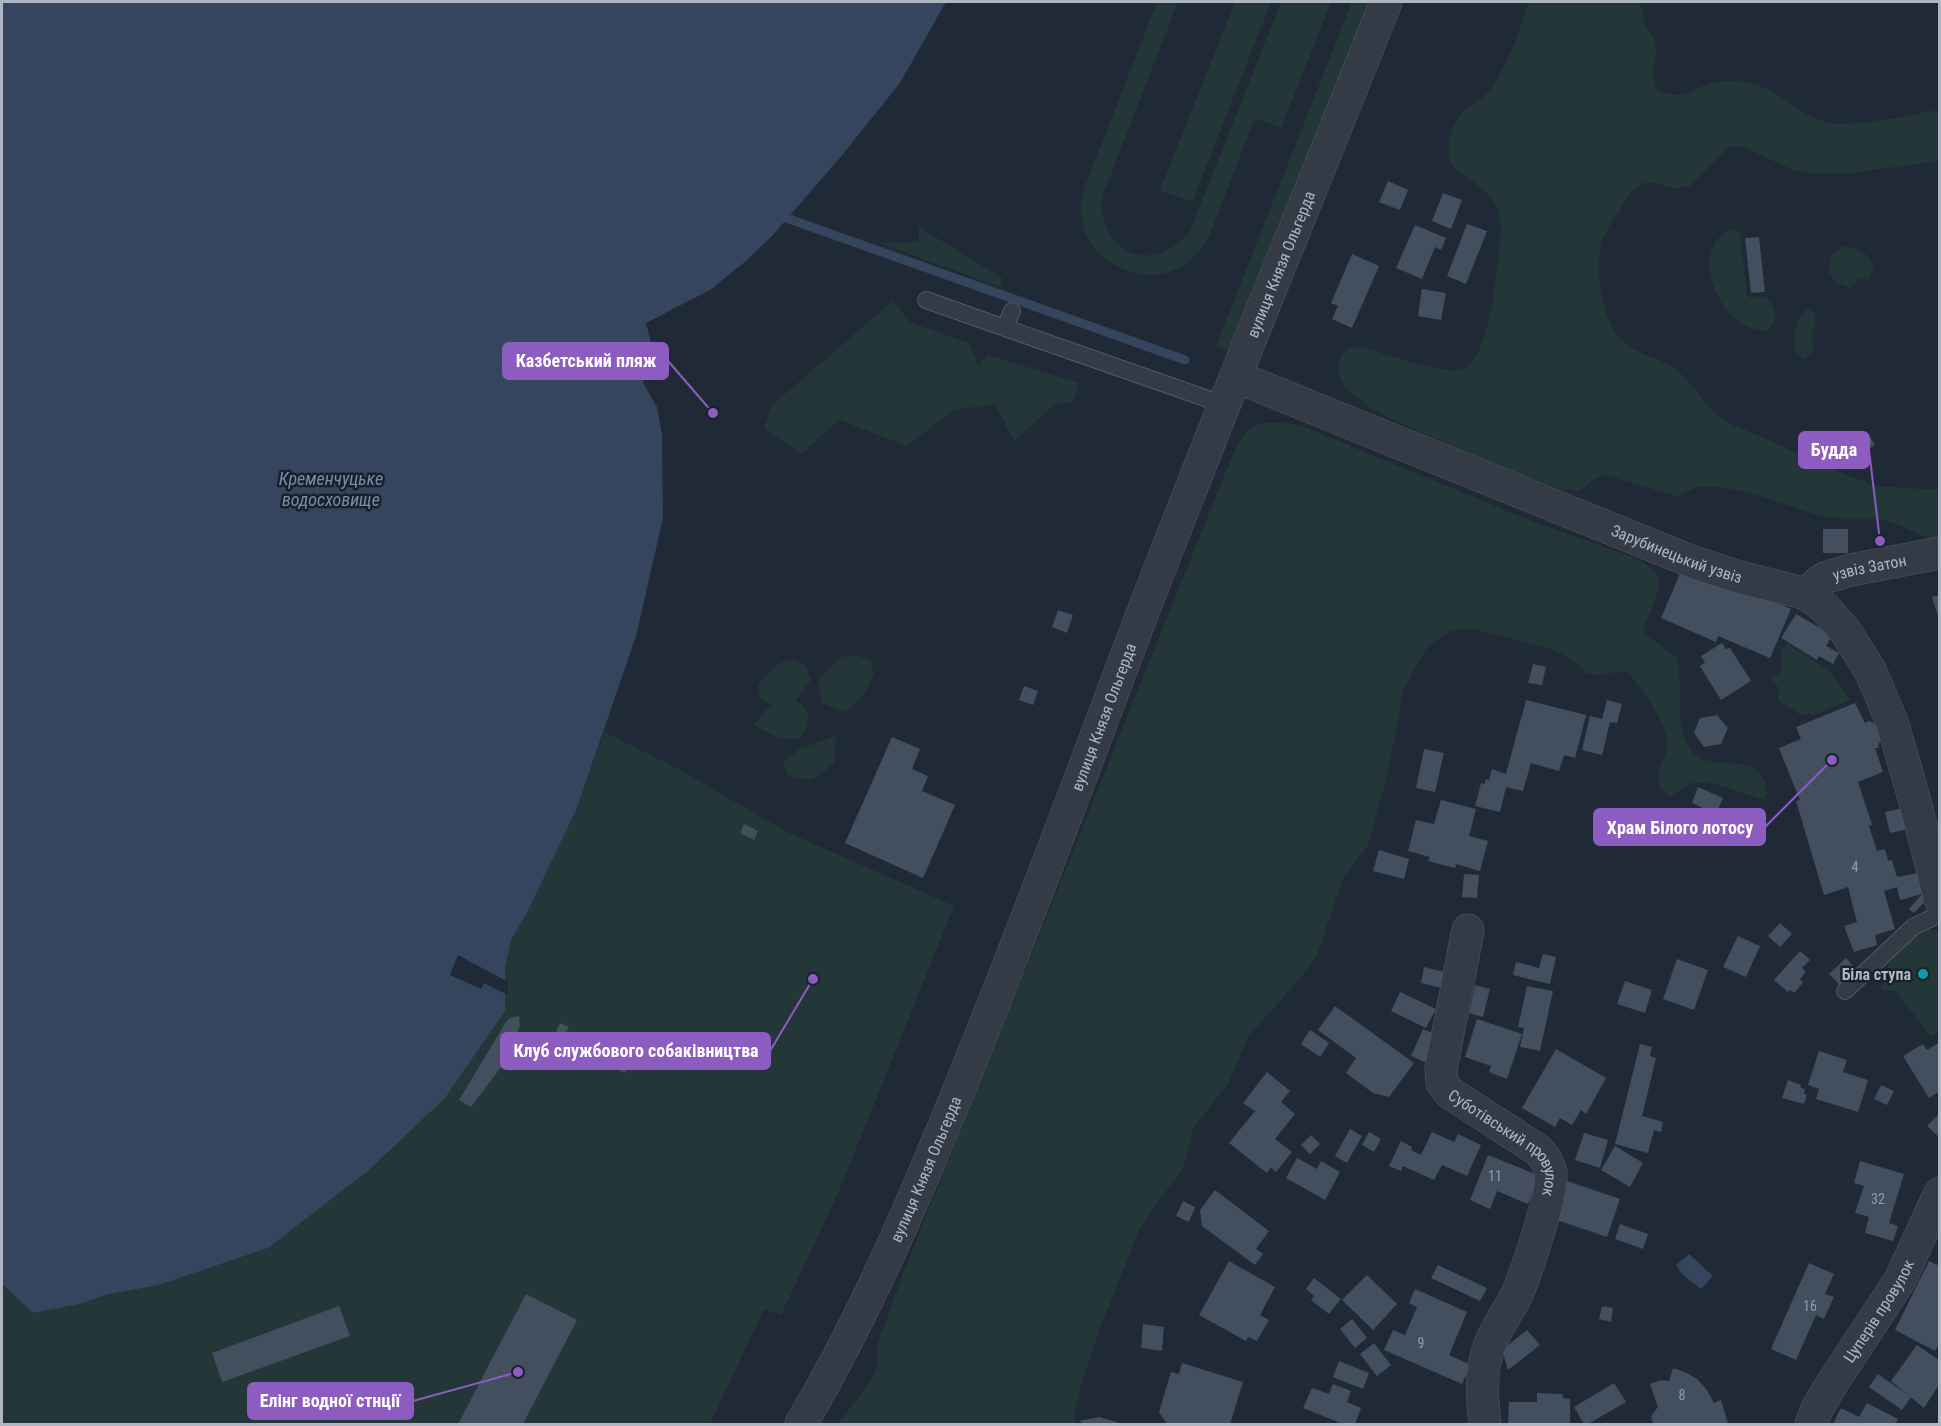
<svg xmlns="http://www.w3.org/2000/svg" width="1941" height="1426" viewBox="0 0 1941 1426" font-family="'Roboto Condensed',sans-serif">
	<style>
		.green { fill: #233738 }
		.water { fill: #34455d }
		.pier { fill: #202a36 }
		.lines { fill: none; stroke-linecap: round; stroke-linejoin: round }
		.stream { stroke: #34455d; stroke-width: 9 }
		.building { fill: #434f5e }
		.lane-casing { stroke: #515965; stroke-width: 18 }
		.street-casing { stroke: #515965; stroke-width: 33 }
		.lane { stroke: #343b47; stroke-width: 16 }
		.street { stroke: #343b47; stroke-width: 32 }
		.culture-dot { fill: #0f9aa8; stroke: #19212b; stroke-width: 2 }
		.labels { text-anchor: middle; stroke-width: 5; stroke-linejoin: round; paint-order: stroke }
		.number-label { font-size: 14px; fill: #939caa }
		.street-label { font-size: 16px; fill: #aeb6c4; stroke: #19212b }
		.poi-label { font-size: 16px; font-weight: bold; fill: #aeb6c4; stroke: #19212b; text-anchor: end }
		.water-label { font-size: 18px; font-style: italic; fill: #768dab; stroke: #19212b }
		.leader { fill: none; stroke: #8d5cc1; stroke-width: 2 }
		.callout-dot { fill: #8d5cc1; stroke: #19212b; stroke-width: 2 }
		.callout { fill: #8d5cc1; stroke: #8d5cc1; stroke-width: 2 }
		.callout-label { font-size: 18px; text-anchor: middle; font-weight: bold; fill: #fff }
	</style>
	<rect width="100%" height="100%" fill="#202a36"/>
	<g class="green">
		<path d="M1157,2H1178L1102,197C1097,254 1154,277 1190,231L1281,2H1331L1281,128L1255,118L1208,239C1202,248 1196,256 1187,263C1150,290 1091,267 1082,221C1080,210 1082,200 1084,189Z"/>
		<polygon points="1235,2 1271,2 1192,202 1160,190"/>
		<polygon points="1352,2 1370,2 1232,352 1216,346"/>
		<path d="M1528,2H1640L1645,25L1655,40L1656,56L1653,75L1656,89C1683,103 1690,89 1712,83C1721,80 1736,81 1744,82C1776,86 1796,114 1826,122C1850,129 1912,114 1939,110V161L1844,174H1814L1791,169L1741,146L1729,147L1690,186C1684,187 1678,189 1672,188C1663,186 1653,181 1645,183C1633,186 1626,200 1620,210C1613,220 1606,230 1602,242C1593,267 1602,318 1620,338C1635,356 1662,357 1679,372C1699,390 1712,420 1739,427L1844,474L1876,486L1939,490V539C1920,538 1906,526 1887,521C1865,515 1840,522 1818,515C1780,504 1741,485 1701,487C1691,487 1685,495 1676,496L1606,475L1592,480L1584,488L1579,491L1557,488L1490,463L1407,426L1373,410L1346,388L1339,376L1338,369L1341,357L1344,352L1350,348L1361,347C1382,353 1440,373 1459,370C1493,364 1498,256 1501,227C1498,199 1487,192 1466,177C1460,173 1453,167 1450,161C1445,148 1452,123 1462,113C1472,103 1483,101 1493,86C1508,62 1521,30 1528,2Z"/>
		<polygon points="919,227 1002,278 1000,287 879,243 919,242"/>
		<path d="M1730,230H1737L1740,234L1747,295L1751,298L1765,297C1776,305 1781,324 1765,331C1718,329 1687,249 1730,230Z"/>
		<path d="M1842,247C1858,246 1869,253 1874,268L1868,279H1858L1850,288L1836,283L1828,270L1831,256Z"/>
		<polygon points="893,301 910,322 969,343 978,365 988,355 1079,383 1072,402 1055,404 1014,441 995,404 954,410 907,446 839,420 801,454 764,428 771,406"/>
		<path d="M1806,309C1823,313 1812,324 1812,335C1812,341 1814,345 1813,351L1805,360L1796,353C1793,338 1794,319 1806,309Z"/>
		<path d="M1270,422L1294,424L1309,429L1534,522L1638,559C1644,563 1653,568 1657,574C1664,588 1648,616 1643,629L1647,635L1677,658C1683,686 1675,718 1688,745C1705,781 1762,742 1767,793L1764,798L1760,799C1741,793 1709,778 1690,784C1682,787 1677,794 1669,796C1644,778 1671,759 1667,739C1664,719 1641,689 1629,673C1614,670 1600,677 1586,673L1581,667L1563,654L1544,647L1477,630L1459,629L1448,632L1426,649L1404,688L1387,776L1368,845L1343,878L1317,955L1308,969L1248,1037L1229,1082L1193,1129L1185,1162L1179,1174L1153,1208L1139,1231L1099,1331L1084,1375L1074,1412L1075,1424H837L866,1388L878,1366V1342L908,1261L1233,454C1243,435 1247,425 1270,422Z"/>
		<polygon points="1787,643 1829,670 1850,700 1814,715 1807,714 1802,716 1778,700 1778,687 1770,677 1777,675 1782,669 1781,652"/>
		<path d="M855,655L870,660L874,673C865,695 863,699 843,712L822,703L818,680L841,657Z"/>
		<path d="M792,659L806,666L811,680L796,700C813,712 810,724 799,739L778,738L754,725L771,704L759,698L758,685C768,672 776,663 792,659Z"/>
		<polygon points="604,732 682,771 787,832 954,906 839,1191 781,1315 764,1309 710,1424 2,1424 2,1284 33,1313 80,1304 105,1295 159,1285 268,1248 505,1011 505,967 511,940 528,911 577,808"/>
		<path d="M836,736L834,763C814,779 812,784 787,775L783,763L799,749Z"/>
		<polygon points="1929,928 1939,932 1939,1031 1931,1036 1895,991 1882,990 1889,963 1917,934"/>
	</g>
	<g class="water">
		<polygon points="2,2 946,2 900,83 838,160 772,236 746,261 710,290 646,323 653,351 643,383 657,407 662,435 663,518 636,636 577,808 528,911 511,940 505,967 505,1011 445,1098 369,1170 268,1248 159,1285 105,1295 80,1304 33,1313 2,1284"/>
		<polygon points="1689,1254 1713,1276 1701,1289 1683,1275 1676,1265"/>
	</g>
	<polygon class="pier" points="458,955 508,982 508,995 484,983 481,989 450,975"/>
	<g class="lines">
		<polyline class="stream" points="775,214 1185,360"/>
	</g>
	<g class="building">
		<polygon points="1388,181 1408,190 1400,210 1379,202"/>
		<polygon points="1443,193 1462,200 1451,229 1432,221"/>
		<polygon points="1467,224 1487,231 1466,284 1447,276"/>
		<polygon points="1415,225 1446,238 1441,250 1435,247 1422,279 1396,268"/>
		<polygon points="1759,237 1765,292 1751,293 1745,238"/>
		<polygon points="1352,254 1379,266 1352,328 1332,319 1338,306 1331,303"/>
		<polygon points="1422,289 1446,293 1441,320 1418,316"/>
		<polygon points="1870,437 1875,445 1868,449 1863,442"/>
		<rect x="1823" y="529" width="25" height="24"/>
		<polygon points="1682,569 1739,587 1791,609 1770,658 1718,636 1716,642 1661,618"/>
		<polygon points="1940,595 1940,619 1939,619 1932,597"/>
		<polygon points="1058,610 1073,615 1067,633 1052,627"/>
		<polygon points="1796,614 1832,635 1826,646 1839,653 1833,664 1819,656 1817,660 1781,638"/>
		<polygon points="1722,643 1726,649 1730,648 1751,681 1721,700 1700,666 1705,663 1701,656"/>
		<polygon points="1533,664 1546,667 1542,685 1528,683"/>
		<polygon points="1024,686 1038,691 1033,705 1019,700"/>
		<polygon points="1526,700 1586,715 1575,758 1564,755 1559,771 1531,763 1523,791 1506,787 1500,812 1475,806 1481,783 1485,784 1486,779 1489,780 1492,769 1506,774"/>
		<polygon points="1607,700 1622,704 1617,723 1610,722 1602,755 1582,750 1590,716 1602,719"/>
		<polygon points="1855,703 1865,723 1869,721 1878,725 1882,738 1878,745 1879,748 1875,748 1883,772 1858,782 1872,825 1869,826 1877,851 1885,849 1888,861 1892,860 1897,877 1918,873 1929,897 1914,913 1909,909 1922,894 1900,900 1897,887 1884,891 1895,929 1875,935 1877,945 1854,952 1844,926 1857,922 1848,887 1824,895 1796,801 1800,800 1779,748 1801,739 1796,727"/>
		<polygon points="1717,715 1728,728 1721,744 1704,747 1694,733 1700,718"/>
		<polygon points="892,737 920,749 912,769 928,776 922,791 955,805 923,878 845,843"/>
		<polygon points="1424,749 1444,753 1435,792 1416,788"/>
		<polygon points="1698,787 1723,798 1716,814 1692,803"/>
		<polygon points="1441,800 1476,809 1469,836 1488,841 1480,871 1456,864 1455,868 1428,861 1430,857 1408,851 1416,820 1434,824"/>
		<polygon points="1903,808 1909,829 1890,833 1885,812"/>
		<polygon points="744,824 758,831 754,840 740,833"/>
		<polygon points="1379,850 1409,859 1404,879 1373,871"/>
		<polygon points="1464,874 1479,875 1477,898 1462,897"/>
		<polygon points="1780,923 1792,934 1780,947 1768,936"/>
		<polygon points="1738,936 1760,946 1746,977 1723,967"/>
		<polygon points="1800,951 1810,960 1802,968 1806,972 1800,979 1803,983 1794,993 1790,990 1788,992 1774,980"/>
		<polygon points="1543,954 1556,957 1550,984 1513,975 1516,962 1539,968"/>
		<polygon points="1846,958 1856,969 1840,985 1829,974"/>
		<polygon points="1677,959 1708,970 1694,1010 1663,999"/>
		<polygon points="1424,967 1449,973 1446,989 1421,983"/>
		<polygon points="1625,981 1652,990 1645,1013 1617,1004"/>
		<polygon points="1475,985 1490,989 1483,1017 1469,1013"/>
		<polygon points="1527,986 1553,991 1540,1051 1520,1047 1524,1028 1518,1027"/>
		<polygon points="1400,992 1436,1009 1426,1028 1391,1011"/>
		<polygon points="1335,1006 1414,1063 1389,1097 1373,1093 1346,1073 1356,1058 1318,1030"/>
		<polygon points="519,1016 520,1026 505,1062 471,1107 459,1100 506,1022 510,1018"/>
		<polygon points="1477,1019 1522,1034 1507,1079 1489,1072 1491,1066 1465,1057"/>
		<polygon points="560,1023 569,1027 564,1036 556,1031"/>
		<polygon points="1423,1029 1437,1035 1425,1062 1411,1056"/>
		<polygon points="1310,1030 1329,1043 1320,1057 1301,1044"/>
		<polygon points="592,1039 632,1058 625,1073 585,1055"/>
		<polygon points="1940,1042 1940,1091 1929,1098 1903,1056 1923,1044 1927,1050"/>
		<polygon points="1640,1044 1652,1047 1650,1056 1656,1058 1642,1116 1663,1122 1661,1132 1654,1130 1648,1153 1615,1144"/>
		<polygon points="1556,1049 1606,1078 1586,1114 1581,1110 1572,1125 1560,1118 1555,1127 1522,1108"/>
		<polygon points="1819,1051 1847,1060 1843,1072 1868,1080 1858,1112 1816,1099 1819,1089 1808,1085"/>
		<polygon points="1267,1072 1290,1091 1281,1102 1295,1114 1275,1139 1292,1152 1276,1172 1271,1167 1267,1173 1229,1143 1255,1111 1243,1103"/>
		<polygon points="1788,1080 1801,1085 1801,1088 1805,1089 1804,1094 1807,1095 1804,1104 1782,1098"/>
		<polygon points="1881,1085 1894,1091 1887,1105 1874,1099"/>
		<polygon points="1940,1113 1940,1138 1927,1126"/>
		<polygon points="1350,1129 1362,1136 1347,1163 1335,1156"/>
		<polygon points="1369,1132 1381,1139 1374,1152 1362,1145"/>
		<polygon points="1432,1132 1454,1142 1458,1134 1481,1145 1467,1176 1442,1165 1434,1180 1403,1166 1401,1171 1389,1166 1401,1141 1412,1147 1411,1150 1421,1155"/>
		<polygon points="1584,1133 1608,1140 1600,1168 1575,1160"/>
		<polygon points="1311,1135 1320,1144 1310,1154 1301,1145"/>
		<polygon points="1615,1146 1643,1163 1630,1187 1601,1170"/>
		<polygon points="1488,1155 1540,1176 1528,1204 1497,1191 1490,1209 1470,1200"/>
		<polygon points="1297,1158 1317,1169 1321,1161 1340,1172 1325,1200 1286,1178"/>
		<polygon points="1860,1161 1904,1174 1889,1223 1898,1226 1893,1241 1865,1233 1869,1217 1855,1213 1864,1186 1854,1183"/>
		<polygon points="1567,1181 1620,1199 1607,1237 1554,1219"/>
		<polygon points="1215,1190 1269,1231 1256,1249 1263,1254 1255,1265 1202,1226 1200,1210"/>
		<polygon points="1183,1201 1195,1207 1189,1222 1176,1216"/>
		<polygon points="1620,1224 1648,1234 1643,1249 1615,1239"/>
		<polygon points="1229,1261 1275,1287 1260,1315 1269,1320 1257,1341 1248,1337 1246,1341 1199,1315"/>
		<polygon points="1929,1261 1940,1266 1940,1342 1935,1351 1895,1330"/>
		<polygon points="1809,1263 1834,1274 1825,1294 1834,1297 1824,1319 1816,1315 1796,1360 1771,1349"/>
		<polygon points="1438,1265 1487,1288 1480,1301 1431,1278"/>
		<polygon points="1367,1275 1397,1304 1373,1330 1342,1300"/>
		<polygon points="1314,1278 1341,1299 1329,1314 1311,1300 1314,1296 1306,1289"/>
		<polygon points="1415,1289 1467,1312 1449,1355 1471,1365 1462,1384 1384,1350 1393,1330 1405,1335 1417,1307 1409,1303"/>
		<polygon points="526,1294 577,1320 523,1424 458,1424"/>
		<polygon points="339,1306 350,1336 222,1382 212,1353"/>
		<polygon points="1602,1306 1613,1308 1611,1322 1599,1319"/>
		<polygon points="1352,1319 1367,1338 1355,1348 1340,1329"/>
		<polygon points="1143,1324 1164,1327 1162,1351 1141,1348"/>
		<polygon points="1527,1330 1540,1345 1508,1370 1502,1350"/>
		<polygon points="1374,1343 1391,1365 1377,1376 1360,1354"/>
		<polygon points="1917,1345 1940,1361 1940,1383 1924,1408 1891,1381"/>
		<polygon points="1339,1361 1369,1373 1363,1389 1333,1377"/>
		<polygon points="1182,1363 1243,1382 1230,1424 1167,1424 1159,1412 1171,1372 1179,1374"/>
		<polygon points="1673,1368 1685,1372 1697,1379 1707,1390 1714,1403 1721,1400 1728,1424 1653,1424 1651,1416 1658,1407 1650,1384 1661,1380 1669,1381"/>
		<polygon points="1878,1374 1911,1397 1902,1410 1869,1387"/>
		<polygon points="1614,1383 1626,1402 1588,1424 1584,1424 1574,1407"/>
		<polygon points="1333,1384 1351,1391 1347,1402 1361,1408 1355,1424 1343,1424 1303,1408 1312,1388 1329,1394"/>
		<polygon points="1537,1393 1562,1394 1563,1398 1570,1399 1570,1424 1508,1424 1509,1402 1537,1402"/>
		<polygon points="1867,1403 1898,1419 1895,1424 1833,1424 1841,1408 1859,1417"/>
		<polygon points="1099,1417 1110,1420 1122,1424 1084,1424 1079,1421"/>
	</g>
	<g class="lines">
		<g class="lane-casing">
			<g id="lane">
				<polyline points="926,300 1005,328"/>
				<polyline points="1012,311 1005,328 1225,405"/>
				<polyline points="1845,991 1913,927 1940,914"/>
			</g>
		</g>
		<g class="street-casing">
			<g id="street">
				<path id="s1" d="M1237,377L1693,562L1736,576L1807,594L1825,608L1846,632L1871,672L1893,725L1914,798L1940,899"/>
				<path id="s2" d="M1807,594L1819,582L1827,577L1851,570L1940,553"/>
				<path id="s3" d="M1468,930L1441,1069L1442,1083L1450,1093L1538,1150C1544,1156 1549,1164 1551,1173C1553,1193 1525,1278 1515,1298C1507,1314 1495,1329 1489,1347C1480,1372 1482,1398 1485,1424"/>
				<path id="s4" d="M801,1424C869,1309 921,1184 971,1060C1023,931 1072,801 1121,670C1205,446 1298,224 1386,2"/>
				<path id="s5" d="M1811,1424L1818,1407L1831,1385L1900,1280L1940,1193"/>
			</g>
		</g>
		<use href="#lane" class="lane"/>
		<use href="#street" class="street"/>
	</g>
	<circle class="culture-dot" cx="1923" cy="974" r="6"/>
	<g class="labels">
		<g class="number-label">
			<text x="1855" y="872">4</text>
			<text x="1495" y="1181">11</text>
			<text x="1878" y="1204">32</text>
			<text x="1810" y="1311">16</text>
			<text x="1421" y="1348">9</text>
			<text x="1682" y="1400">8</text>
		</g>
		<g class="street-label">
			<text dy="6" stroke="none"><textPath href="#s4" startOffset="1256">вулиця Князя Ольгерда</textPath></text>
			<text dy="6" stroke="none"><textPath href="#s1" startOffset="474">Зарубинецький узвіз</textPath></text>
			<text dy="6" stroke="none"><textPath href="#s2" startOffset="70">узвіз Затон</textPath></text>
			<text dy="6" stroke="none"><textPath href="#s4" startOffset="770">вулиця Князя Ольгерда</textPath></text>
			<text dy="6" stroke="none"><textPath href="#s3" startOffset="246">Суботівський провулок</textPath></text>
			<text dy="6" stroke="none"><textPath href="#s4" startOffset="284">вулиця Князя Ольгерда</textPath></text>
			<text dy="6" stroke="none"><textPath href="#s5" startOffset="132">Цуперів провулок</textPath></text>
		</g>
		<g class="poi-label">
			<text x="1911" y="980">Біла ступа</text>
		</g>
		<g class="water-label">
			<text x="331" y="485">Кременчуцьке<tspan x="331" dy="21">водосховище</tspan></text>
		</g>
	</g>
	<path class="leader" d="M713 413L668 361M1880 541L1869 450M1832 760L1765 827M813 979L770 1051M518 1372L413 1401"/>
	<g class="callout-dot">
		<circle cx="713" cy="413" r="6"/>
		<circle cx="1880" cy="541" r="6"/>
		<circle cx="1832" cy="760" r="6"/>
		<circle cx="813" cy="979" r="6"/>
		<circle cx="518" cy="1372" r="6"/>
	</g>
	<g class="callout">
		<rect x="503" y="343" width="165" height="36" rx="6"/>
		<rect x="1799" y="432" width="70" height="36" rx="6"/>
		<rect x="1594" y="809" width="171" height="36" rx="6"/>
		<rect x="501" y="1033" width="269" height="36" rx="6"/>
		<rect x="248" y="1383" width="165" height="36" rx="6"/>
	</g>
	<g class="callout-label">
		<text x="586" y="367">Казбетський пляж</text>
		<text x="1834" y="456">Будда</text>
		<text x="1680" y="834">Храм Білого лотосу</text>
		<text x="636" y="1057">Клуб службового собаківництва</text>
		<text x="330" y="1407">Елінг водної стнції</text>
	</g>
	<rect width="1941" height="1426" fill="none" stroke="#aeb6c4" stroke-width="6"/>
</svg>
